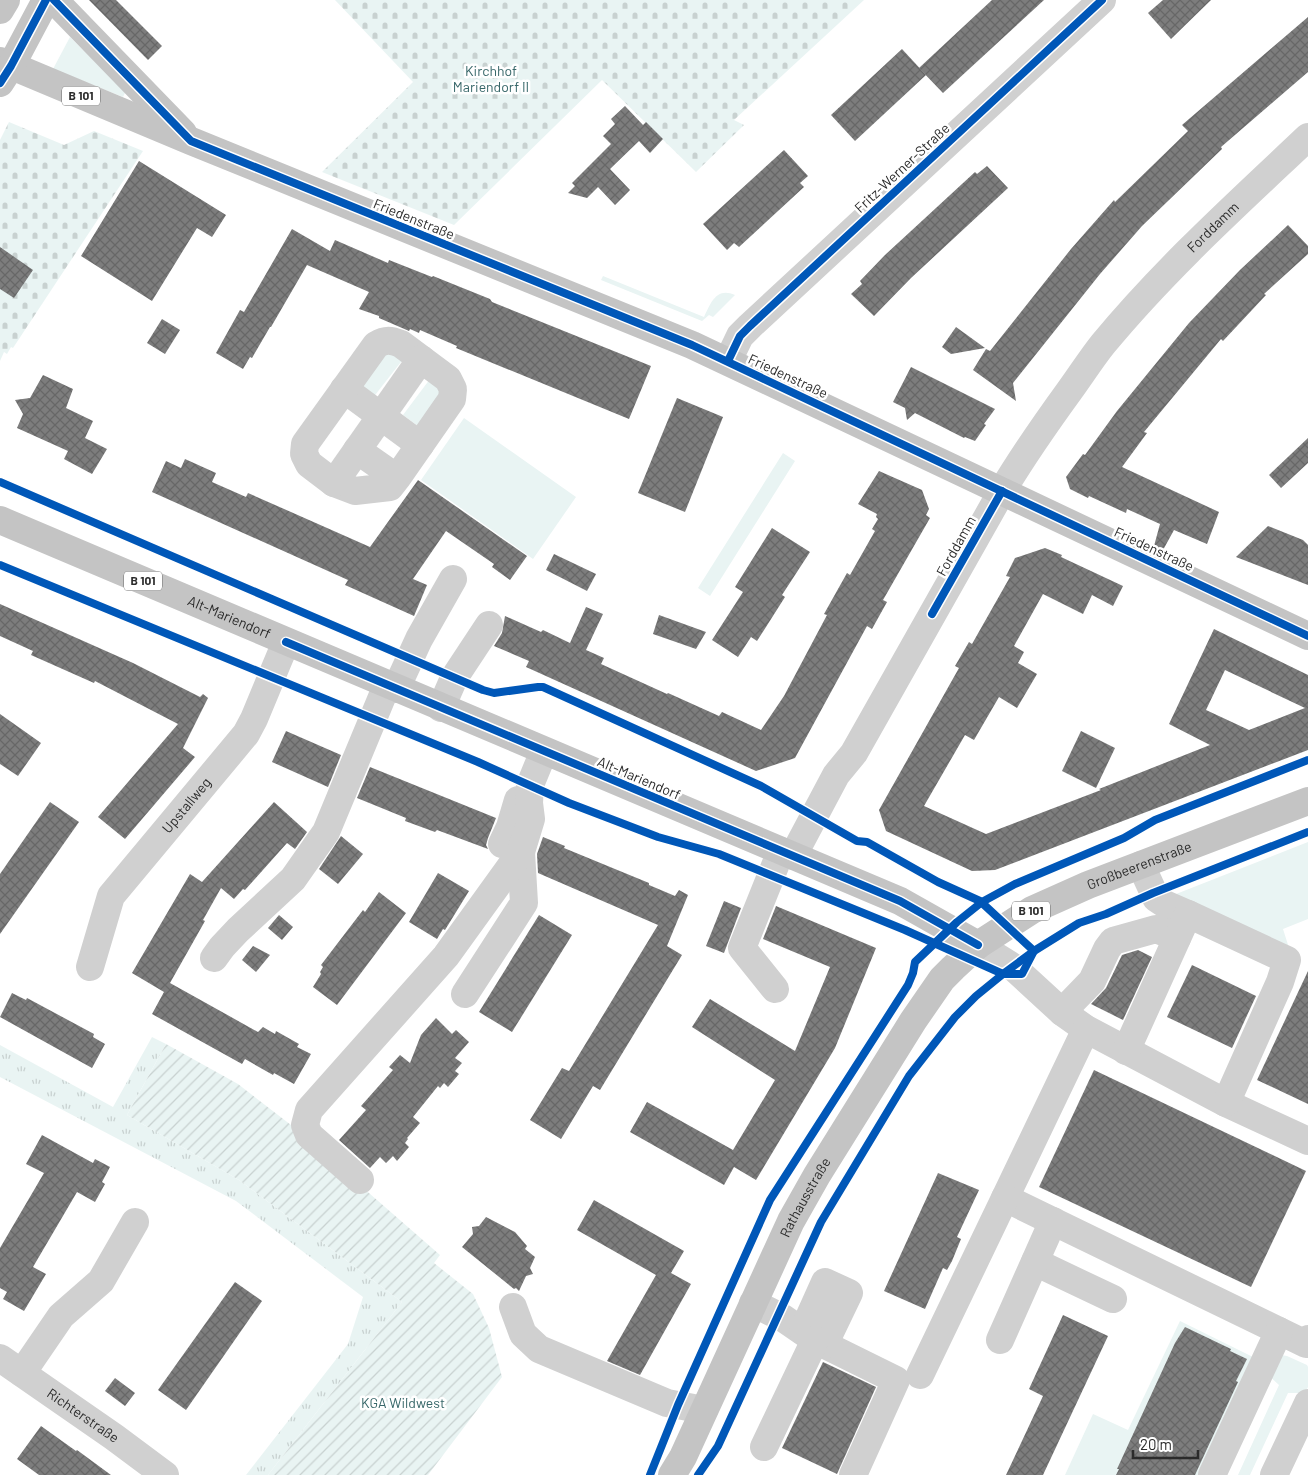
<svg xmlns="http://www.w3.org/2000/svg" width="1308" height="1475" viewBox="0 0 1308 1475" font-family="Barlow,sans-serif">
	<style>
		.grass { fill: #e9f4f3 }
		.cemetery { fill: url(#cemetery-stones) }
		.park { fill: url(#park-tufts) }
		.garden { fill: url(#garden-furrows) }
		.building { fill: url(#building-cross-hatch); fill-rule: evenodd }
		.lines { fill: none; stroke-linecap: round; stroke-linejoin: round }
		.minor { stroke: #d0d0d0; stroke-width: 28 }
		.major { stroke: #c4c4c4; stroke-width: 28 }
		.cycleway-casing { stroke: #fff; stroke-width: 11 }
		.cycleway { stroke: #0057b8; stroke-width: 8 }
		.labels { text-anchor: middle; stroke-width: 5; stroke-linejoin: round; paint-order: stroke }
		.shield { fill: #fff; stroke: #6b6b6b; stroke-width: 1 }
		.shield-label { font-size: 12px; font-weight: bold; fill: #2b2b2b }
		.park-label { font-size: 14px; fill: #376769; stroke: #fff }
		.street-label { font-size: 14px; fill: #2b2b2b; stroke: #fff }
	</style>
	<defs>
		<pattern id="cemetery-stones" width="16" height="16" patternUnits="userSpaceOnUse" patternTransform="scale(1.25)"><rect width="16" height="16" fill="#e9f4f3"/><path d="M2 7V4a2 2 0 0 1 4 0v3zM10 15v-3a2 2 0 0 1 4 0v3z" fill="#c8d1d0"/></pattern>
		<pattern id="park-tufts" width="24" height="20" patternUnits="userSpaceOnUse" patternTransform="scale(1.25)"><rect width="24" height="20" fill="#e9f4f3"/><path d="M3 7l-1-3M5 7V3M7 7l1-3M15 17l-1-3M17 17v-4M19 17l1-3" fill="none" stroke="#c8d1d0"/></pattern>
		<pattern id="garden-furrows" width="10" height="10" patternUnits="userSpaceOnUse" patternTransform="scale(1.25)"><rect width="10" height="10" fill="#e9f4f3"/><path d="M-1 1l2-2M0 10L10 0M9 11l2-2" fill="none" stroke="#c8d1d0"/></pattern>
		<pattern id="building-cross-hatch" width="8" height="8" patternUnits="userSpaceOnUse" patternTransform="scale(1.25)"><rect width="8" height="8" fill="#7d7d7d"/><path d="M0 0l8 8M0 8l8-8" fill="none" stroke="#676767"/></pattern>
	</defs>
	<rect width="100%" height="100%" fill="#fff"/>
	<g class="grass">
		<polygon points="70,37 122,89 125,93 123,97 53,69"/>
		<path d="M603,276L704,317C711,303 716,287 735,295L713,317L709,315L702,321L601,280Z"/>
		<polygon points="390,347 404,358 372,399 358,388"/>
		<polygon points="430,379 445,390 418,426 403,415"/>
		<polygon points="464,418 576,497 533,559 421,480"/>
		<polygon points="783,453 795,461 710,596 698,588"/>
		<polygon points="1308,842 1308,919 1283,929 1289,948 1171,896"/>
		<polygon points="1180,1321 1253,1357 1204,1475 1065,1475 1093,1414 1128,1430"/>
		<polygon points="1281,1355 1287,1356 1307,1365 1308,1367 1308,1387 1305,1393 1288,1393 1250,1475 1238,1475 1279,1385 1266,1373"/>
	</g>
	<g class="cemetery">
		<polygon points="335,0 864,0 734,120 744,125 696,172 602,80 454,225 322,172 413,82"/>
		<polygon points="9,122 64,145 94,131 143,151 13,348 11,347 7,354 4,352 0,361 0,140"/>
	</g>
	<polygon class="park" points="152,1037 166,1044 127,1115 239,1180 402,1302 268,1475 246,1475 348,1344 363,1297 236,1201 0,1077 0,1045 113,1107"/>
	<polygon class="garden" points="166,1044 238,1084 291,1125 440,1255 434,1263 473,1294 489,1328 502,1377 428,1475 268,1475 402,1302 239,1180 127,1115"/>
	<g class="building">
		<polygon points="89,0 116,0 162,46 148,60"/>
		<polygon points="992,0 1044,0 943,93 919,68"/>
		<polygon points="1163,0 1211,0 1171,39 1148,13"/>
		<polygon points="1308,17 1308,72 1221,147 1222,149 1142,226 1100,274 1013,383 1016,401 973,370 986,349 990,351 1071,249 1114,200 1115,202 1188,131 1182,125"/>
		<polygon points="902,49 926,75 855,141 831,115"/>
		<polygon points="625,106 643,125 646,122 663,139 650,153 639,141 610,169 630,190 615,205 598,187 587,198 568,193 575,186 572,183 611,144 603,136 615,124 611,119"/>
		<polygon points="784,150 808,176 800,183 804,187 739,247 734,243 727,250 703,224"/>
		<polygon points="139,161 226,215 212,237 197,228 152,301 81,256"/>
		<polygon points="987,166 1008,188 911,278 874,316 851,294 862,284 860,281 885,255 975,172 977,174"/>
		<polygon points="1288,225 1308,246 1308,254 1264,294 1266,295 1223,341 1221,339 1144,432 1147,433 1122,467 1219,512 1207,544 1174,530 1163,550 1154,546 1160,524 1127,509 1126,513 1089,496 1088,498 1070,489 1066,477 1083,454 1085,455 1117,411 1189,323 1240,270"/>
		<polygon points="292,229 330,251 335,240 388,263 389,260 432,277 433,276 490,299 492,302 651,366 629,419 456,348 457,346 420,330 419,333 410,329 409,331 379,318 379,316 359,309 369,292 307,265 271,327 270,327 252,358 250,357 243,369 216,353 240,310 244,312"/>
		<polygon points="0,247 33,270 14,298 0,289"/>
		<polygon points="162,319 180,330 165,354 147,343"/>
		<polygon points="956,327 985,348 951,354 942,347"/>
		<polygon points="911,367 995,409 984,424 986,425 975,441 965,437 964,438 915,413 907,420 905,408 893,402"/>
		<polygon points="43,375 73,389 66,408 93,421 85,438 107,449 92,474 64,459 68,451 17,428 23,414 15,400 30,398"/>
		<polygon points="677,398 723,417 685,512 638,493"/>
		<polygon points="1308,438 1308,463 1281,488 1269,475"/>
		<polygon points="185,459 216,473 212,482 246,497 248,493 370,547 418,480 527,556 510,580 492,567 494,564 446,531 413,579 427,585 414,616 345,585 348,580 152,492 166,461 181,468"/>
		<polygon points="879,471 922,490 929,509 926,515 930,518 883,600 887,602 872,629 867,626 795,758 756,771 526,667 529,661 494,646 502,633 505,616 541,632 543,630 570,643 586,607 603,614 586,650 604,658 601,664 667,694 668,693 719,716 722,712 761,730 784,696 827,615 824,614 847,573 850,575 875,531 872,529 878,519 876,517 877,514 858,504"/>
		<polygon points="1268,526 1303,540 1308,545 1308,585 1236,557"/>
		<polygon points="772,528 810,552 782,595 785,597 757,641 751,637 738,657 712,640 743,592 735,587"/>
		<path d="M1045,548L1062,555L1061,557L1123,586L1113,606L1092,595L1083,614L1043,594L1014,646L1024,652L1018,663L1037,674L1017,708L999,697L974,740L965,735L924,806L986,834L1101,790L1099,789L1210,745L1169,724L1214,629L1308,675V750L995,870L972,871L886,831L879,810L959,668L955,666L969,642L972,644L1010,577L1006,576L1015,558ZM1225,670L1305,708L1249,730L1206,710Z"/>
		<polygon points="554,554 596,574 587,591 546,570"/>
		<polygon points="0,604 133,663 200,697 203,694 208,698 183,748 195,757 125,839 98,817 178,724 95,681 94,683 31,655 33,651 0,636"/>
		<polygon points="659,615 706,632 696,649 653,634"/>
		<polygon points="0,714 41,743 18,776 0,764"/>
		<polygon points="286,731 341,755 328,787 272,762"/>
		<polygon points="1081,731 1115,748 1096,788 1062,771"/>
		<polygon points="370,767 496,818 488,838 486,845 488,849 437,830 435,832 405,821 406,818 357,798"/>
		<polygon points="50,802 79,822 0,934 0,874"/>
		<polygon points="274,802 307,832 295,849 287,843 245,890 243,889 234,899 221,888 203,920 205,921 170,983 258,1032 263,1027 275,1034 276,1031 299,1044 297,1047 311,1054 294,1084 274,1073 273,1075 245,1059 242,1064 152,1014 164,992 132,973 190,874 202,882"/>
		<polygon points="341,836 363,854 338,884 319,869"/>
		<polygon points="543,837 565,846 564,848 649,883 649,885 675,896 679,890 688,895 667,946 682,955 600,1090 593,1086 561,1139 530,1120 562,1068 569,1071 658,925 538,873 537,854"/>
		<polygon points="438,873 469,891 445,930 443,929 437,939 409,922"/>
		<polygon points="379,892 406,913 337,1005 313,987 321,974 320,972 323,967 321,965 363,910 365,912"/>
		<polygon points="724,901 741,908 724,953 706,946"/>
		<polygon points="776,906 876,948 835,1048 756,1180 734,1167 724,1185 630,1132 647,1102 733,1150 775,1080 692,1027 710,999 795,1051 830,967 763,939"/>
		<polygon points="279,915 293,927 282,940 268,928"/>
		<polygon points="539,915 572,935 512,1032 479,1012"/>
		<polygon points="253,946 270,955 256,972 242,960"/>
		<polygon points="1138,950 1152,957 1123,1020 1091,1004 1106,988 1122,955"/>
		<polygon points="1192,965 1256,996 1232,1048 1167,1017"/>
		<polygon points="1308,971 1308,1104 1257,1080"/>
		<polygon points="12,993 26,1000 27,998 94,1034 93,1037 105,1044 92,1068 0,1017"/>
		<polygon points="436,1018 452,1034 456,1030 469,1042 455,1058 462,1063 455,1071 459,1074 448,1087 444,1083 440,1088 438,1086 413,1117 420,1123 407,1138 408,1139 405,1143 409,1147 397,1161 393,1156 386,1163 380,1157 370,1168 339,1140 366,1110 361,1106 393,1070 389,1067 400,1055 410,1063 421,1035"/>
		<polygon points="1094,1070 1306,1171 1251,1287 1039,1187"/>
		<polygon points="42,1135 93,1163 95,1159 110,1167 102,1182 105,1184 95,1202 77,1192 33,1267 46,1274 24,1311 3,1299 7,1292 0,1288 0,1248 44,1173 26,1164"/>
		<polygon points="938,1173 979,1190 957,1237 961,1239 952,1261 947,1270 943,1268 925,1309 884,1291"/>
		<polygon points="594,1200 684,1251 671,1273 691,1284 640,1375 607,1361 656,1275 577,1230"/>
		<polygon points="486,1217 515,1232 527,1246 525,1249 535,1257 530,1268 533,1274 526,1276 519,1291 516,1288 514,1289 462,1247 473,1234 472,1227 479,1226"/>
		<polygon points="235,1282 262,1301 186,1410 158,1390"/>
		<polygon points="1063,1315 1108,1336 1043,1475 1006,1475 1043,1396 1029,1389"/>
		<polygon points="1185,1327 1231,1349 1230,1351 1247,1359 1236,1381 1238,1382 1212,1438 1195,1475 1116,1475 1119,1469 1117,1469 1175,1343"/>
		<polygon points="823,1362 876,1387 837,1474 782,1448"/>
		<polygon points="115,1378 135,1393 125,1406 105,1391"/>
		<polygon points="41,1426 76,1451 77,1450 111,1475 39,1475 17,1459"/>
	</g>
	<g class="lines">
		<g class="minor">
			<polyline points="728,361 740,336 750,326 1102,0"/>
			<polyline points="344,389 420,445"/>
			<path d="M357,450L397,478L452,399L453,389L448,379L401,344C391,340 386,339 376,345L305,444L304,454L309,464L334,483L355,491L390,487L397,478"/>
			<polyline points="334,483 421,359"/>
			<polyline points="396,689 419,639 453,579"/>
			<polyline points="441,708 454,678 489,625"/>
			<polyline points="502,844 510,827 518,800"/>
			<path id="s1" d="M793,856L836,775L854,753L1002,491C1023,456 1046,423 1070,390C1081,375 1091,359 1103,344C1165,269 1237,204 1308,137"/>
			<polyline points="1141,865 1156,898 1165,904 1188,914"/>
			<polyline points="978,945 1013,967 1062,1012 1086,1029 1226,1103 1308,1141"/>
			<polyline points="214,958 222,947 238,930 293,879 326,832 387,685"/>
			<path id="s2" d="M90,967L111,896L246,734L254,719L286,642"/>
			<polyline points="775,989 742,948 781,851"/>
			<polyline points="465,994 524,903 521,852"/>
			<polyline points="1062,1012 1092,981 1107,949 1113,941 1156,929 1177,938"/>
			<polyline points="1086,1029 1005,1198 1306,1344 1308,1339"/>
			<polyline points="1126,1051 1188,914 1287,960 1280,982 1226,1103"/>
			<polyline points="360,1180 309,1135 305,1125 309,1110 446,956 521,852 531,819 529,803 530,785 544,751"/>
			<polyline points="1035,1262 1113,1299"/>
			<polyline points="753,1303 783,1318 815,1340 896,1380 853,1475"/>
			<polyline points="513,1307 523,1334 539,1349 667,1403 704,1410"/>
			<polyline points="803,1331 825,1282 849,1293 824,1345"/>
			<polyline points="1000,1340 1053,1221"/>
			<path id="s3" d="M0,1358L114,1437L165,1475"/>
			<polyline points="22,1373 61,1316 101,1281 135,1222"/>
			<polyline points="920,1375 1005,1198"/>
			<polyline points="764,1447 815,1340"/>
			<polyline points="1212,1475 1279,1331"/>
			<polyline points="1274,1475 1308,1403"/>
		</g>
		<g class="major">
			<polyline points="54,0 183,133"/>
			<polyline points="0,10 6,0"/>
			<polyline points="0,61 191,141 692,345 1308,636"/>
			<polyline points="0,83 11,66 46,0"/>
			<path id="s4" d="M0,520L900,901L978,945"/>
			<path id="s5" d="M672,1475L683,1457L791,1221L817,1175L913,1021L942,979L953,968L978,945L1032,910L1088,885L1308,801"/>
		</g>
		<g class="cycleway-casing">
			<g id="cycleway">
				<polyline points="54,0 191,141 692,345 1308,636"/>
				<polyline points="0,83 11,66 46,0"/>
				<polyline points="728,361 740,336 750,326 1102,0"/>
				<polyline points="0,482 483,690 494,693 538,687 543,687 761,786 857,841 867,842 938,882 980,901 1034,951 1022,974 1003,974 905,930 719,854 658,837 569,803 478,762 0,565"/>
				<polyline points="932,614 1002,491"/>
				<polyline points="286,642 900,901 978,945"/>
				<polyline points="650,1475 678,1405 770,1200 908,985 913,973 915,962 957,922 982,902 1015,884 1124,838 1155,820 1308,760"/>
				<polyline points="698,1475 718,1446 821,1222 909,1076 955,1017 976,996 1003,974 1034,951 1079,923 1106,914 1153,893 1308,832"/>
			</g>
		</g>
		<use href="#cycleway" class="cycleway"/>
	</g>
	<g class="labels">
		<g class="shield">
			<rect x="62" y="86.5" width="38" height="19" rx="4"/>
			<rect x="124" y="571.5" width="38" height="19" rx="4"/>
			<rect x="1012" y="901.5" width="38" height="19" rx="4"/>
		</g>
		<g class="shield-label">
			<text x="81" y="100">B 101</text>
			<text x="143" y="585">B 101</text>
			<text x="1031" y="915">B 101</text>
		</g>
		<g class="park-label">
			<text x="491" y="76">Kirchhof<tspan x="491" dy="16">Mariendorf II</tspan></text>
			<text x="403" y="1408">KGA Wildwest</text>
		</g>
		<g class="street-label">
			<text transform="translate(902 168) rotate(-43)" y="5">Fritz-Werner-Straße</text>
			<text transform="translate(414 219) rotate(22)" y="5">Friedenstraße</text>
			<text dy="5" stroke="none"><textPath href="#s1" startOffset="760">Forddamm</textPath></text>
			<text transform="translate(788 376) rotate(25)" y="5">Friedenstraße</text>
			<text transform="translate(956 546) rotate(-61)" y="5">Forddamm</text>
			<text transform="translate(1154 549) rotate(25)" y="5">Friedenstraße</text>
			<text dy="5" stroke="none"><textPath href="#s4" startOffset="249">Alt-Mariendorf</textPath></text>
			<text transform="translate(639 778) rotate(23)" y="5">Alt-Mariendorf</text>
			<text dy="5" stroke="none"><textPath href="#s2" startOffset="192">Upstallweg</textPath></text>
			<text dy="5" stroke="none"><textPath href="#s5" startOffset="796">Großbeerenstraße</textPath></text>
			<text dy="5" stroke="none"><textPath href="#s5" startOffset="308">Rathausstraße</textPath></text>
			<text dy="5" stroke="none"><textPath href="#s3" startOffset="101">Richterstraße</textPath></text>
		</g>
	</g>
	<path d="M1133 1450v8h65v-8" fill="none" stroke="#2b2b2b" stroke-width="2.5"/>
	<text x="1140" y="1450" font-size="15" fill="#2b2b2b" stroke="#ffffff" stroke-width="4" paint-order="stroke">20 m</text>
</svg>
